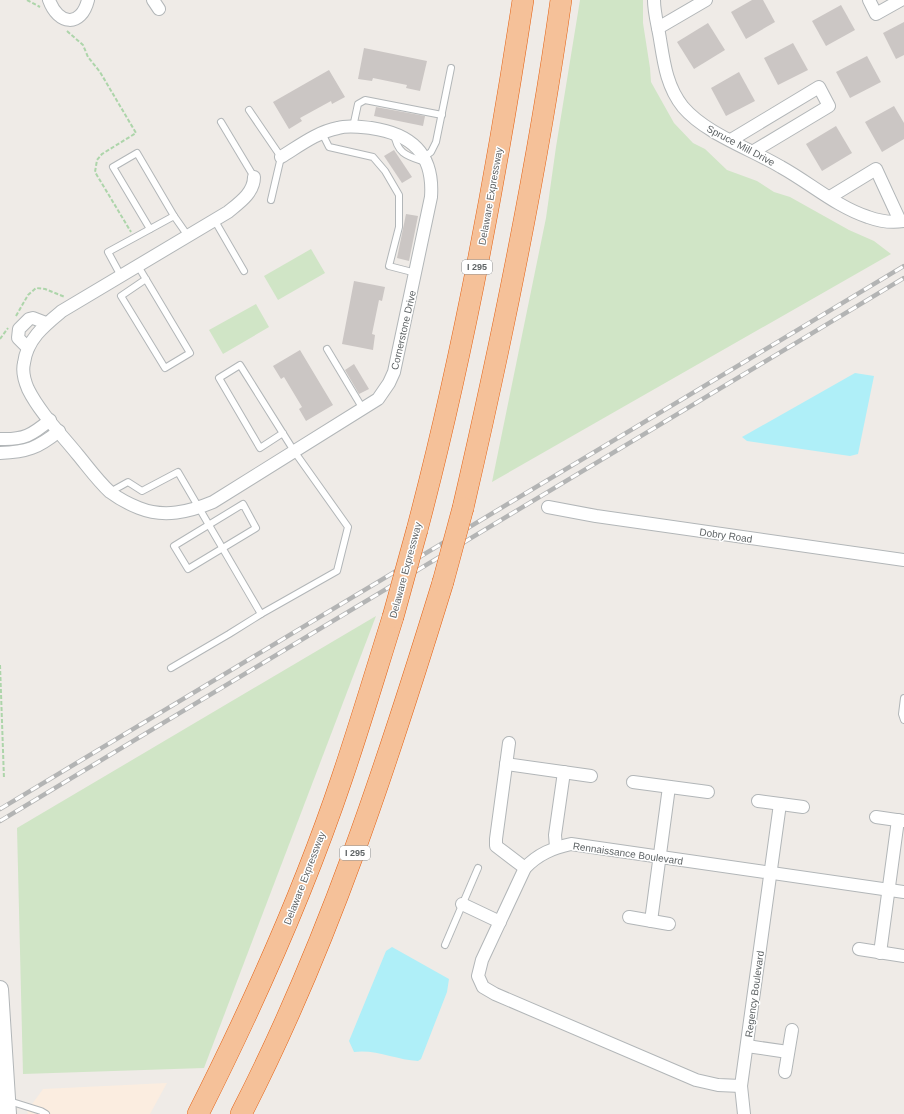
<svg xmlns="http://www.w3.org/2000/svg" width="904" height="1114" viewBox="0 0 904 1114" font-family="Helvetica,sans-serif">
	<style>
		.commercial { fill: #fbede0 }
		.green { fill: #d0e5c6 }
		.water { fill: #afeff8 }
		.building { fill: #cbc6c4 }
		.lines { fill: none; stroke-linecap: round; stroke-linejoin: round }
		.lane-casing { stroke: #b2b6b8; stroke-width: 8 }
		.street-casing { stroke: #b2b6b8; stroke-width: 14 }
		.secondary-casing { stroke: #b2b6b8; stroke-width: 18 }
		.highway-casing { stroke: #e46113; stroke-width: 22 }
		.path { stroke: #add5aa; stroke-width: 2; stroke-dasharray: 4 2; stroke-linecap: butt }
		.lane { stroke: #fff; stroke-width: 6 }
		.street { stroke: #fff; stroke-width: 12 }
		.secondary { stroke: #fff; stroke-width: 16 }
		.highway { stroke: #f5c199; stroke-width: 21 }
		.rail-casing { stroke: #b3b4b4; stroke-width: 4.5 }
		.rail { stroke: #fff; stroke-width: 3; stroke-dasharray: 9; stroke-linecap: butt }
		.highway-bridge-casing { stroke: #e46113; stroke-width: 22; stroke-linecap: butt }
		.highway-bridge { stroke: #f5c199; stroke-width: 21 }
		.labels { text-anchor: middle; stroke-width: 3; stroke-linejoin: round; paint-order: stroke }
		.shield { fill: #fff; stroke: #8f9294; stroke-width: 1 }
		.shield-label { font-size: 9px; font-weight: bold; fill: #5f6466 }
		.street-label { font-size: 10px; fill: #5f6466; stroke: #fff }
	</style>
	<rect width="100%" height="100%" fill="#efebe7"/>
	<polygon class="commercial" points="167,1083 150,1114 28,1114 27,1111 43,1089"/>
	<g class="green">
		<polygon points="580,0 643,0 643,23 650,68 651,82 674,123 693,143 705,149 727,170 757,181 774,192 790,197 849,230 874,241 891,254 492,482 546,218 556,147"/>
		<polygon points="311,249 325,273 278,300 264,276"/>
		<polygon points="256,304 269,327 223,354 209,330"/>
		<polygon points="376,616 204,1068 23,1074 17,828"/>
	</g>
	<g class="water">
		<polygon points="855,373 874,376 858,454 850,456 747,441 742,437"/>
		<path d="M392,947L449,979L447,992L421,1059L418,1061C397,1060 375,1049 354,1052L349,1041L386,951Z"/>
	</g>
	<g class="building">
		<polygon points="752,0 763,0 775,22 746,39 731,12"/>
		<polygon points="841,5 855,30 826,46 812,21"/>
		<polygon points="904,22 904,55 896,59 883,33"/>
		<polygon points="708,23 725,50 694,69 677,42"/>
		<polygon points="793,43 808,70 778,85 764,58"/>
		<polygon points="364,48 427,61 420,91 406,88 407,85 373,78 372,81 358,79"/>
		<polygon points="867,56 881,82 850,98 836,72"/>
		<polygon points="329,70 345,97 332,104 331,101 300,118 302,121 289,129 273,102"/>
		<polygon points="739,72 755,101 726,116 711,88"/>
		<polygon points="894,106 904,123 904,139 882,152 865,122"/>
		<polygon points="376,107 425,116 423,126 374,116"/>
		<polygon points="836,126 852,153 822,171 806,144"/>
		<polygon points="394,150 412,177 402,183 384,156"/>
		<polygon points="406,214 418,216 409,261 397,258"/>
		<polygon points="354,281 385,287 382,301 379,300 372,334 375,335 373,350 342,344"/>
		<polygon points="300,350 333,405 306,421 299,409 302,407 284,377 281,379 273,366"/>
		<polygon points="354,364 369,389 359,394 345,370"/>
	</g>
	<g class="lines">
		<g class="lane-casing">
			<g id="lane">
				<polyline points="249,110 281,157 271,200"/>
				<polyline points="221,122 254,177"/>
				<polyline points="353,127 358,104 365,100 442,115"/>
				<polyline points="322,133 329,147 373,157 385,171 399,195 399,227 389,266 416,273"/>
				<path d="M394,133C397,154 407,156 425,162"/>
				<polyline points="424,157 431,152 436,142 451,68"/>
				<polyline points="215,221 244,271"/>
				<polyline points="150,229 113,167 137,153 174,216"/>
				<polyline points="138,266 190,353 165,368 121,296 146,279"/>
				<polyline points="121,276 108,252 174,216 188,236"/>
				<polyline points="327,349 363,409"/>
				<polyline points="110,492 128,482 142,491 178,472 261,614 337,571 348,527 294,451 240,365 219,378 260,448 283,433"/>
				<polygon points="243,504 256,528 188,569 174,546"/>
				<polyline points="171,668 229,634 261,614"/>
				<polyline points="904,698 902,714 904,720"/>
				<polyline points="445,945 478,868"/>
				<polyline points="9,1101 41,1111 46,1114"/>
			</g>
		</g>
		<g class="street-casing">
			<g id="street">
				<path d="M49,0C58,25 81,28 88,0"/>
				<polyline points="153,0 159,9"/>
				<path d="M654,0C654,13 658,26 660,39C664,64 667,87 683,107C706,134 751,149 781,167C810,183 837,207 868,217C879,221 892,223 904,221"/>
				<polyline points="869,0 876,14 901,0"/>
				<polyline points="658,28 706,0"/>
				<polyline points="731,140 819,87 829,106 754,151"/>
				<path d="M254,177C254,193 239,203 228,212L62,311C45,325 27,339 24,363C22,371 25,382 28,389C40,413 61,434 78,455C88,467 98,481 110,492C118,498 129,504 139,508C164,518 189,512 213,502L378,399L389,383L394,372L431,197C434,154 412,134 371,128C361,127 348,125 338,128C317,132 299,146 281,157"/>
				<polyline points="830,197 876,169 900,221"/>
				<polyline points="28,348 18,338 19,329 29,319 33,318 46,323"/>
				<path d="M0,439C24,440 32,435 50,420"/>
				<path d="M0,453C27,452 38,448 59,431"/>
				<polyline points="548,507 596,516 904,560"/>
				<polyline points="509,743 496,839 496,846 525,868"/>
				<polyline points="506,764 591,776"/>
				<polyline points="633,782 708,792"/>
				<polyline points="758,801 803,807"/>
				<polyline points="876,817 904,821"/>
				<polyline points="556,847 555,835 564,772"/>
				<polyline points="462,904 500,922"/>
				<polyline points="629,917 669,924"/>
				<polyline points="651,921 669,787"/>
				<polyline points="859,949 904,956"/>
				<polyline points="880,953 898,820"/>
				<polyline points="747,1046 788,1052"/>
				<polyline points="785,1072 792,1030"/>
				<path d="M741,1086L718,1085L696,1080L495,994L483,987L478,976L482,960L525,868C538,854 553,848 571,844L904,892"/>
				<polyline points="744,1114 741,1086 780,804"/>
			</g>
		</g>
		<g class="secondary-casing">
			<polyline id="secondary" points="0,989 8,1114"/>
		</g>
		<g class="highway-casing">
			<g id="highway">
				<path d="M463,508C502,340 537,171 561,0"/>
				<path d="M417,530C463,356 496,178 523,0"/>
				<path d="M198,1114C253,1005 303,894 342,778C360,725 376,671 393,617"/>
				<path d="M241,1114C328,945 387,764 443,582"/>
			</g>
		</g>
		<g class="path">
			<polyline points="27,0 40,7"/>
			<polyline points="67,31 83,45 88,57 100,72 136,133 102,154 97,160 95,172 131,232"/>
			<polyline points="16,316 28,295 36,288 45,289 65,297"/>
			<polyline points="0,339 8,328"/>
			<polyline points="0,665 4,779"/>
		</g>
		<use href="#lane" class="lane"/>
		<use href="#street" class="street"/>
		<use href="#secondary" class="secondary"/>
		<use href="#highway" class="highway"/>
		<g class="rail-casing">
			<g id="rail">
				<polyline points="0,809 904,266"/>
				<polyline points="0,821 904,278"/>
			</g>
		</g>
		<use href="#rail" class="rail"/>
		<g class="highway-bridge-casing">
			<g id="highway-bridge">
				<polyline points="443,582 463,508"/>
				<polyline points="393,617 417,530"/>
			</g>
		</g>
		<use href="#highway-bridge" class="highway-bridge"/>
	</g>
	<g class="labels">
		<g class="shield">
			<rect x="462" y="260" width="30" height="14" rx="3"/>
			<rect x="340" y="846" width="30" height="14" rx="3"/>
		</g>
		<g class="shield-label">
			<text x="477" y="270">I 295</text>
			<text x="355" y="856">I 295</text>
		</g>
		<g class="street-label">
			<text transform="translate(741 145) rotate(28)" y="4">Spruce Mill Drive</text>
			<text transform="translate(490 196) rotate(-80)" y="4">Delaware Expressway</text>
			<text transform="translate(403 330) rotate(-77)" y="4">Cornerstone Drive</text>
			<text transform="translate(726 535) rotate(8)" y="4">Dobry Road</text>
			<text transform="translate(405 570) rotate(-75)" y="4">Delaware Expressway</text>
			<text transform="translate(628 853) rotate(8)" y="4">Rennaissance Boulevard</text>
			<text transform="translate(304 878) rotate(-69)" y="4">Delaware Expressway</text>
			<text transform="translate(754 994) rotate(-82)" y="4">Regency Boulevard</text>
		</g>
	</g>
</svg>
